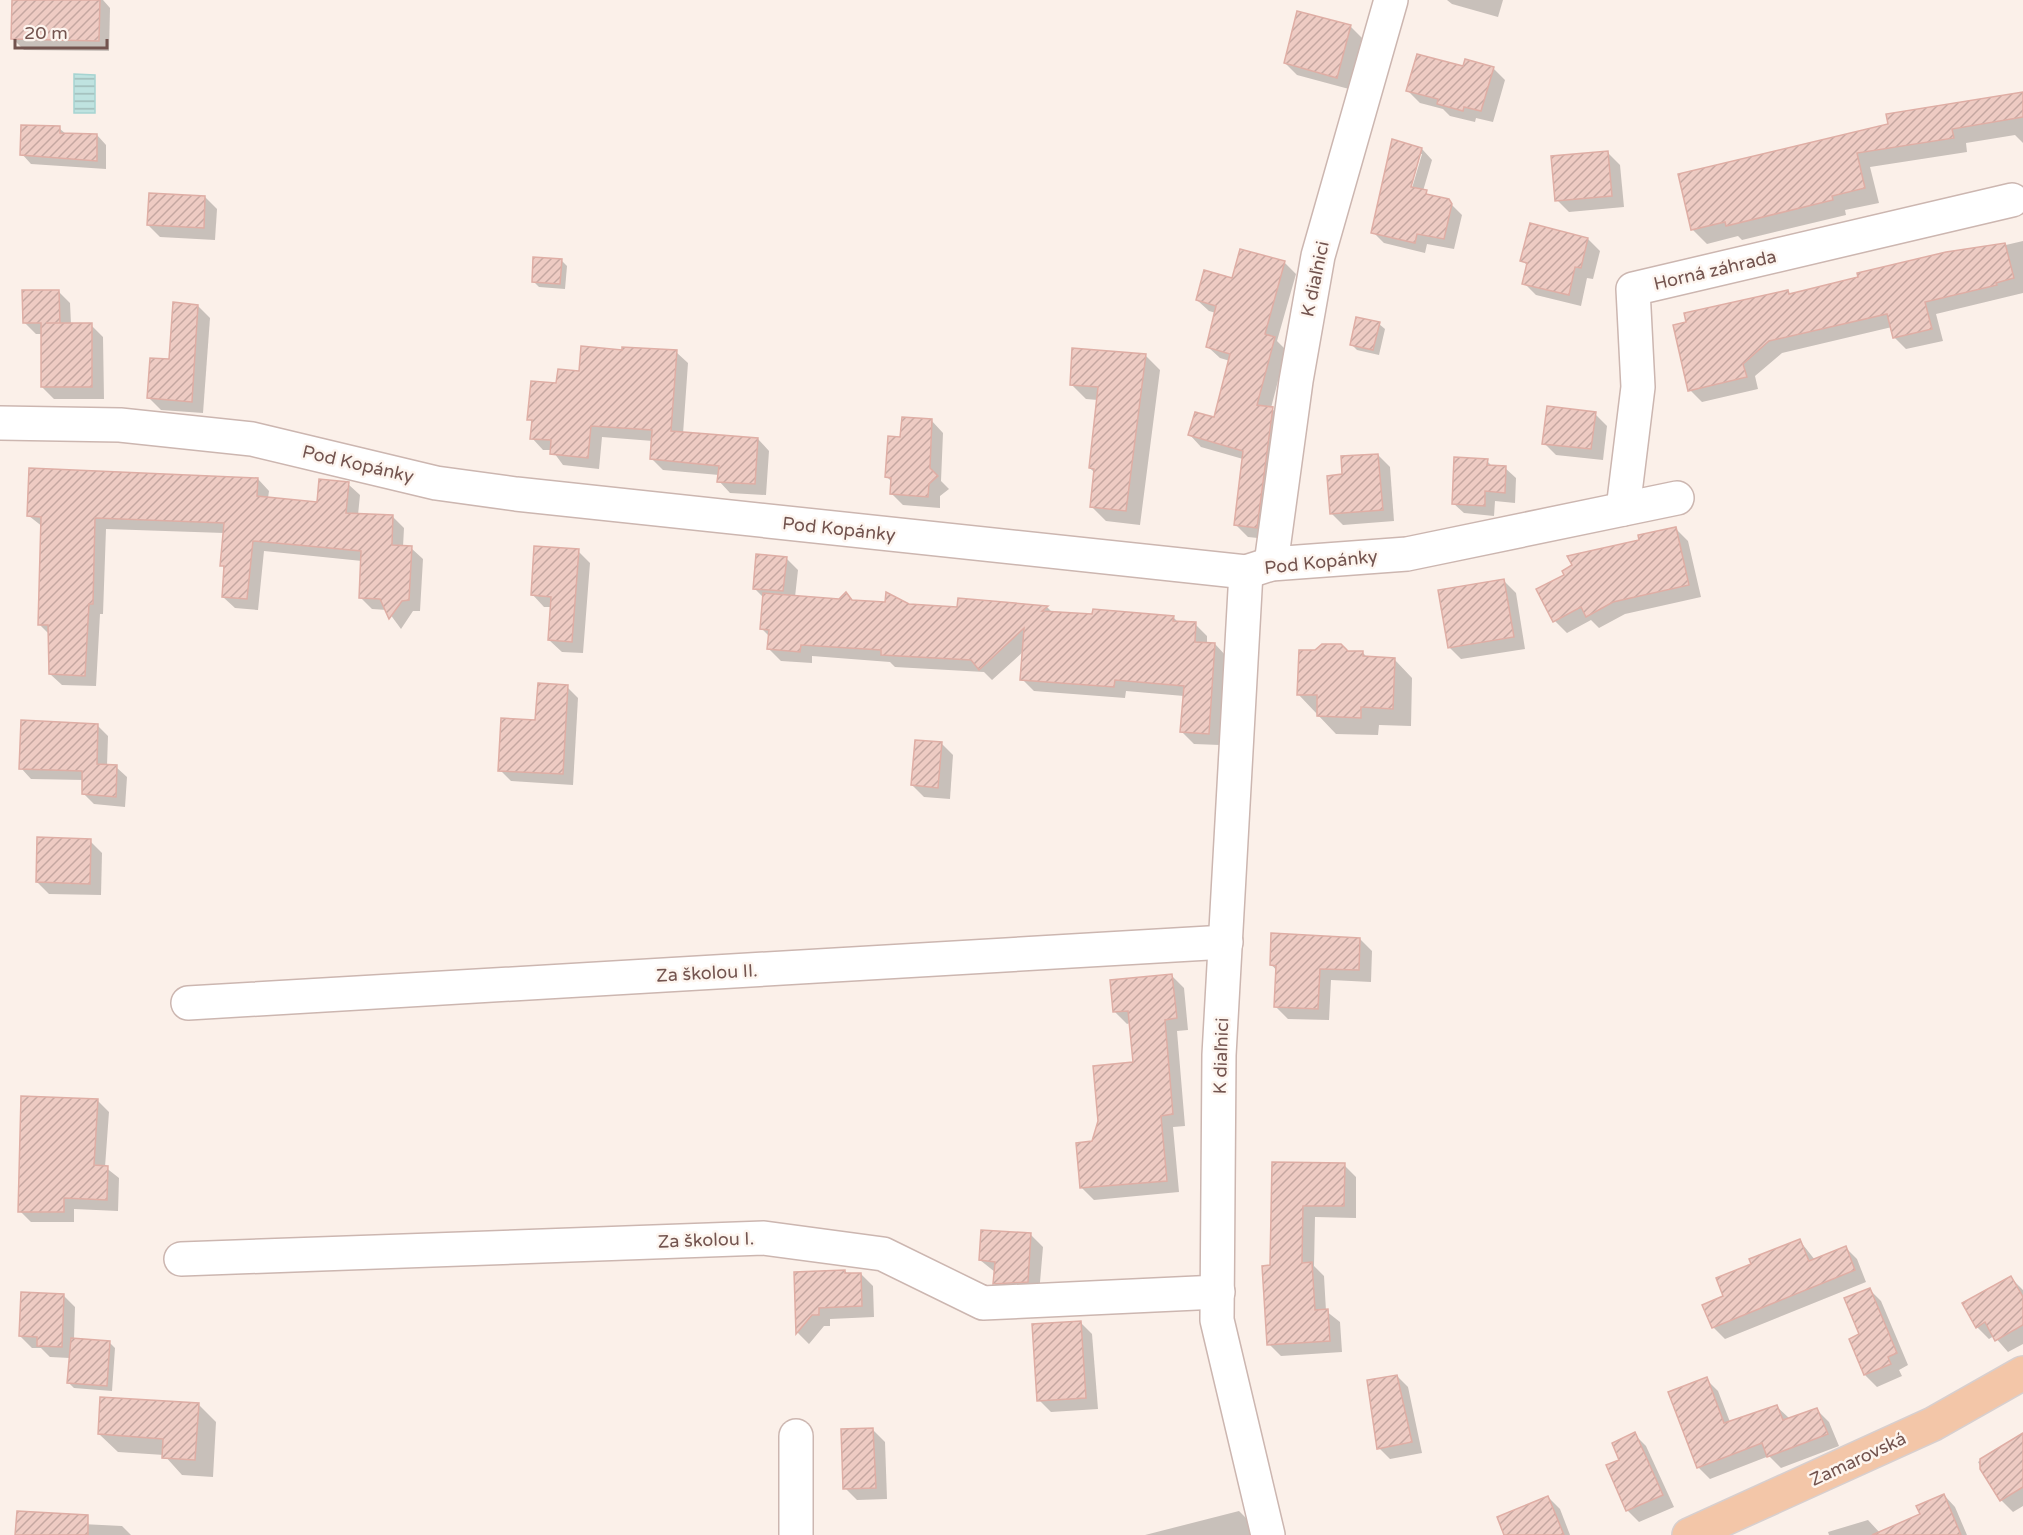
<svg xmlns="http://www.w3.org/2000/svg" width="2023" height="1535" viewBox="0 0 2023 1535" font-family="'Varela Round',sans-serif">
	<style>
		.water { fill: url(#water-rules); stroke: #a6d4d1; stroke-width: 1.5 }
		.shadow { fill: #0003; fill-rule: evenodd }
		.building { fill: url(#building-hatch); stroke: #dfaea5; stroke-width: 1.5 }
		.lines { fill: none; stroke-linecap: round; stroke-linejoin: round }
		.minor-casing { stroke: #ccb6b0; stroke-width: 36 }
		.major-casing { stroke: #d8cfce; stroke-width: 36 }
		.minor { stroke: #fff; stroke-width: 33 }
		.major { stroke: #f3c6a8; stroke-width: 33 }
		.labels { text-anchor: middle; stroke-width: 5; stroke-linejoin: round; paint-order: stroke }
		.street-label { font-size: 18px; fill: #73544f; stroke: #fdf5ef }
	</style>
	<defs>
		<pattern id="water-rules" width="6" height="5" patternUnits="userSpaceOnUse" patternTransform="scale(1.5)"><rect width="6" height="5" fill="#bfe3e0"/><path d="M0 2.5h6" fill="none" stroke="#a0bbb8"/></pattern>
		<pattern id="building-hatch" width="6" height="6" patternUnits="userSpaceOnUse" patternTransform="scale(1.5)"><rect width="6" height="6" fill="#eecbc3"/><path d="M-1 1l2-2M0 6l6-6M5 7l2-2" fill="none" stroke="#c5a7a1"/></pattern>
	</defs>
	<rect width="100%" height="100%" fill="#fbf0e9"/>
	<polygon class="water" points="74,74 95,75 95,113 74,113"/>
	<g class="shadow">
		<polygon points="13,0 103,0 110,8 109,51 24,50 12,38"/>
		<polygon points="1447,0 1503,0 1498,17 1452,4"/>
		<polygon points="1350,26 1362,38 1349,89 1297,75 1285,63"/>
		<polygon points="1464,68 1493,68 1505,80 1493,122 1476,118 1475,122 1450,116 1443,109 1420,103 1408,91"/>
		<polygon points="2023,93 2023,143 2015,135 1966,143 1967,152 1870,167 1879,203 1845,210 1846,215 1742,240 1738,236 1707,244 1692,229 1890,125"/>
		<polygon points="59,128 67,135 97,135 106,145 106,169 31,164 22,154"/>
		<path d="M1422,149L1432,160L1423,191L1431,197L1448,201L1462,215L1454,249L1427,244L1425,253L1384,243L1373,232ZM1419,154H1422L1410,195L1408,194Z"/>
		<polygon points="1608,153 1620,165 1624,207 1569,212 1557,200"/>
		<polygon points="205,197 217,209 215,240 160,237 148,225"/>
		<polygon points="1588,239 1600,251 1593,279 1587,278 1581,306 1536,295 1524,283 1528,266 1522,260"/>
		<polygon points="2023,241 2023,293 1936,314 1943,341 1906,349 1894,337 1892,327 1782,353 1755,376 1758,389 1702,402 1690,390 1787,291 1791,295"/>
		<polygon points="562,261 567,266 565,289 539,287 533,281"/>
		<polygon points="1284,262 1296,274 1277,341 1286,350 1271,408 1284,420 1268,539 1248,537 1236,525 1243,459 1201,447 1190,435 1215,419 1230,361 1220,358 1208,347 1216,313 1209,311 1197,300 1233,280"/>
		<polygon points="58,291 70,303 71,324 91,325 103,337 104,399 54,399 42,387 42,334 36,334 24,322"/>
		<polygon points="198,306 210,318 203,413 161,410 149,398"/>
		<polygon points="1379,324 1385,329 1379,355 1357,350 1352,345"/>
		<polygon points="623,352 676,352 688,363 683,434 758,439 769,451 766,495 730,493 719,481 719,475 663,470 651,458 653,441 602,437 599,469 563,465 552,450 543,450 532,438 533,423 529,419 557,385"/>
		<polygon points="1145,355 1160,370 1140,525 1106,521 1092,507 1095,473 1090,468 1098,400 1086,399 1071,384"/>
		<polygon points="1595,414 1607,426 1603,460 1556,455 1544,443"/>
		<path d="M931,420L943,433L941,481L949,489L940,496V508L903,505L891,493L892,482L887,477L902,439ZM929,429H932L930,462Z"/>
		<polygon points="1378,455 1390,467 1394,521 1343,525 1331,513 1344,475"/>
		<polygon points="1487,461 1493,467 1505,468 1516,478 1515,503 1495,501 1494,516 1464,513 1453,503"/>
		<polygon points="258,479 269,491 268,498 318,504 348,484 360,495 358,515 393,517 404,528 403,547 411,548 423,559 420,611 413,611 401,629 387,610 372,609 360,597 362,561 264,551 258,610 235,608 223,597 224,533 106,529 103,614 100,614 96,686 62,685 50,674 49,634 39,624 43,527 29,516"/>
		<polygon points="1676,529 1688,541 1701,597 1625,614 1599,628 1591,620 1567,633 1555,621 1641,541"/>
		<polygon points="578,551 590,563 583,653 562,652 549,640 552,607 544,607 532,594"/>
		<polygon points="786,558 798,570 795,597 959,609 959,600 1047,607 1053,613 1173,617 1178,622 1195,624 1207,636 1207,644 1215,644 1227,657 1220,745 1194,744 1182,732 1184,696 1126,691 1125,698 1034,691 1022,679 1024,651 992,680 984,672 895,667 890,662 812,656 812,663 781,661 769,649 770,637 761,628 764,598 754,588"/>
		<polygon points="1504,581 1516,593 1525,649 1461,659 1449,647"/>
		<polygon points="1315,652 1363,653 1368,658 1394,659 1412,678 1411,726 1379,725 1378,735 1336,734 1298,694"/>
		<polygon points="567,687 578,698 573,785 511,781 500,770"/>
		<polygon points="97,725 108,736 107,766 116,767 127,777 125,807 94,804 84,794 84,780 31,779 21,768"/>
		<polygon points="941,743 953,755 950,799 924,797 912,785"/>
		<polygon points="90,841 102,853 101,895 49,894 37,882"/>
		<polygon points="1360,939 1372,951 1371,982 1331,980 1329,1020 1288,1019 1276,1007 1277,971 1271,964"/>
		<polygon points="1172,976 1184,988 1188,1030 1177,1031 1185,1126 1173,1127 1179,1192 1094,1200 1082,1188 1094,1143 1134,1064 1130,1023 1127,1024 1115,1012"/>
		<polygon points="98,1101 109,1112 105,1167 119,1178 118,1211 74,1209 74,1222 31,1222 20,1211"/>
		<polygon points="1273,1164 1344,1165 1356,1177 1356,1218 1315,1217 1314,1266 1324,1276 1326,1311 1340,1322 1342,1352 1281,1356 1269,1344"/>
		<polygon points="1031,1235 1043,1247 1039,1294 1006,1295 994,1283 995,1272 980,1260"/>
		<polygon points="1800,1241 1815,1260 1845,1247 1857,1259 1866,1282 1725,1339 1713,1327 1725,1297"/>
		<polygon points="845,1271 848,1274 861,1274 873,1286 874,1317 830,1319 830,1326 824,1326 809,1344 798,1333 795,1273"/>
		<polygon points="2011,1278 2023,1290 2023,1344 2008,1352 1994,1336 1989,1339 1977,1327"/>
		<polygon points="1869,1289 1881,1301 1908,1365 1899,1370 1902,1376 1877,1387 1865,1375 1861,1335"/>
		<polygon points="63,1295 75,1307 74,1339 109,1342 115,1348 112,1391 74,1388 68,1382 70,1358 50,1357 41,1348 32,1348 20,1336"/>
		<polygon points="1080,1322 1092,1334 1098,1409 1051,1412 1039,1400"/>
		<polygon points="1397,1376 1408,1387 1422,1453 1390,1459 1379,1448"/>
		<polygon points="1706,1379 1718,1391 1730,1422 1776,1406 1789,1418 1817,1410 1829,1422 1839,1446 1781,1468 1769,1456 1710,1479 1698,1467"/>
		<polygon points="198,1404 216,1422 213,1477 182,1475 164,1455 118,1452 99,1434"/>
		<polygon points="873,1430 885,1442 887,1499 857,1500 845,1488"/>
		<polygon points="1634,1434 1646,1446 1674,1507 1639,1522 1627,1510 1621,1460"/>
		<polygon points="2023,1434 2023,1506 2013,1512 2001,1500 1978,1462"/>
		<polygon points="1944,1495 1955,1507 1967,1535 1829,1535 1828,1532 1868,1520 1880,1533 1922,1515"/>
		<polygon points="1548,1497 1560,1509 1570,1535 1506,1535"/>
		<polygon points="1239,1511 1251,1523 1254,1535 1145,1535"/>
		<polygon points="62,1523 122,1526 131,1535 17,1535"/>
	</g>
	<g class="building">
		<polygon points="12,0 100,0 99,41 11,39"/>
		<polygon points="1297,11 1351,25 1337,78 1284,63"/>
		<polygon points="1417,54 1463,66 1465,59 1494,67 1481,111 1464,107 1463,111 1437,104 1438,99 1406,91"/>
		<polygon points="2023,92 2023,117 1952,129 1954,138 1857,153 1865,188 1832,196 1833,200 1726,226 1725,222 1691,230 1678,174 1888,124 1886,114"/>
		<polygon points="21,125 60,126 60,133 97,134 97,161 20,155"/>
		<polygon points="1392,139 1422,148 1411,187 1427,190 1426,194 1449,199 1452,204 1444,239 1417,234 1415,243 1371,233"/>
		<polygon points="1608,151 1612,196 1555,201 1551,156"/>
		<polygon points="149,193 205,196 204,228 147,225"/>
		<polygon points="1530,223 1588,238 1581,268 1575,267 1569,295 1522,284 1527,263 1520,261"/>
		<polygon points="2005,243 2014,278 1996,283 1997,285 1925,302 1932,329 1893,338 1887,314 1769,341 1743,364 1747,377 1688,391 1673,325 1686,322 1684,313 1788,290 1789,294 1858,277 1857,273 1946,252"/>
		<polygon points="1240,249 1285,261 1265,334 1275,337 1257,405 1273,407 1257,528 1234,525 1243,451 1188,435 1195,412 1214,417 1230,354 1206,347 1216,306 1196,300 1204,270 1232,278"/>
		<polygon points="533,257 562,259 560,284 532,282"/>
		<polygon points="22,290 59,290 60,323 46,323 92,323 92,387 41,387 41,323 23,323"/>
		<polygon points="173,302 198,305 192,402 147,398 150,358 169,359"/>
		<polygon points="1356,317 1380,322 1373,350 1350,345"/>
		<polygon points="581,346 622,350 622,347 677,350 671,431 758,438 755,484 717,482 719,466 650,459 652,430 591,426 588,458 550,454 551,440 530,439 532,420 527,420 531,381 556,383 558,369 579,371"/>
		<polygon points="1072,348 1146,354 1126,511 1090,507 1094,469 1089,468 1098,387 1070,385"/>
		<polygon points="1547,406 1596,412 1591,449 1542,444"/>
		<polygon points="902,417 932,419 930,468 938,476 929,484 928,497 890,494 891,478 885,477 888,436 900,437"/>
		<polygon points="1378,454 1383,510 1330,514 1327,476 1342,474 1341,456"/>
		<polygon points="1454,457 1488,459 1487,465 1506,466 1505,493 1485,491 1485,506 1452,504"/>
		<polygon points="29,468 258,478 257,496 317,502 319,479 349,482 346,513 393,515 392,545 412,546 409,600 402,601 389,619 380,599 359,598 361,551 253,541 247,599 222,597 224,566 220,566 224,523 95,518 93,604 89,604 85,676 49,674 48,625 38,625 41,517 27,516"/>
		<polygon points="1676,527 1689,585 1613,602 1586,617 1581,607 1553,622 1536,589 1564,575 1562,571 1572,565 1567,556 1639,540 1638,535"/>
		<polygon points="534,546 579,549 572,642 548,640 551,597 531,595"/>
		<polygon points="756,554 787,557 783,591 753,589"/>
		<polygon points="1504,579 1514,637 1448,648 1438,590"/>
		<polygon points="846,592 852,600 885,602 886,592 909,604 957,607 958,598 1048,606 1042,611 1092,614 1093,609 1174,616 1173,621 1196,622 1195,642 1215,643 1209,734 1180,732 1184,686 1115,680 1114,687 1020,680 1024,628 979,670 971,660 881,655 881,650 801,645 800,652 767,649 769,630 760,629 763,593 839,599"/>
		<polygon points="1322,644 1341,644 1348,651 1363,651 1363,656 1395,658 1393,709 1361,707 1361,718 1317,716 1317,695 1297,695 1299,650 1315,650"/>
		<polygon points="538,683 568,685 563,774 498,771 501,718 535,720"/>
		<polygon points="21,720 98,724 97,764 117,765 116,797 82,794 82,771 19,769"/>
		<polygon points="915,740 942,742 938,788 911,785"/>
		<polygon points="37,837 91,839 90,884 36,882"/>
		<polygon points="1271,933 1360,938 1359,970 1320,969 1318,1009 1274,1007 1276,966 1270,965"/>
		<polygon points="1172,974 1177,1018 1165,1020 1173,1114 1161,1116 1167,1181 1080,1188 1076,1143 1092,1141 1098,1121 1093,1066 1133,1062 1128,1011 1113,1012 1110,980"/>
		<polygon points="21,1096 98,1099 94,1165 108,1166 107,1200 64,1198 64,1212 18,1212"/>
		<polygon points="1272,1162 1345,1163 1344,1206 1303,1206 1302,1263 1312,1262 1315,1310 1328,1309 1330,1341 1267,1345 1262,1266 1270,1265"/>
		<polygon points="981,1230 1031,1233 1028,1282 993,1284 995,1262 979,1260"/>
		<polygon points="1800,1239 1809,1261 1846,1246 1855,1270 1712,1328 1702,1305 1723,1296 1716,1278 1751,1264 1749,1259"/>
		<polygon points="845,1270 845,1273 861,1273 862,1306 819,1308 819,1315 812,1315 796,1334 794,1272"/>
		<polygon points="2011,1276 2023,1297 2023,1325 1995,1341 1985,1322 1976,1328 1962,1303"/>
		<polygon points="1870,1288 1897,1353 1888,1357 1891,1364 1864,1375 1849,1339 1859,1334 1844,1298"/>
		<polygon points="21,1292 64,1294 62,1347 37,1346 37,1337 19,1336"/>
		<polygon points="1081,1321 1086,1398 1037,1401 1032,1324"/>
		<polygon points="71,1338 110,1341 107,1386 67,1383"/>
		<polygon points="1397,1375 1412,1442 1377,1449 1367,1380"/>
		<polygon points="1707,1377 1724,1423 1777,1405 1783,1420 1817,1408 1828,1434 1767,1457 1762,1443 1697,1468 1668,1392"/>
		<polygon points="100,1397 199,1403 195,1460 162,1458 163,1439 98,1434"/>
		<polygon points="873,1428 876,1488 843,1489 841,1429"/>
		<polygon points="1635,1432 1663,1495 1626,1511 1606,1465 1619,1460 1612,1443"/>
		<polygon points="2023,1433 2023,1487 2000,1501 1980,1469 1980,1459"/>
		<polygon points="1944,1494 1961,1535 1872,1535 1920,1514 1916,1506"/>
		<polygon points="1548,1496 1564,1535 1504,1535 1497,1517"/>
		<polygon points="17,1511 88,1515 88,1535 15,1535"/>
	</g>
	<g class="lines">
		<g class="minor-casing">
			<g id="minor">
				<polyline points="0,423 120,425 252,439 436,483 516,494 1246,572 1271,564 1407,554 1677,498"/>
				<polyline points="1623,509 1638,387 1633,289 2012,200"/>
				<polyline points="1271,564 1296,381 1318,256 1391,0"/>
				<polyline points="1246,572 1219,1055 1217,1320 1268,1535"/>
				<polyline points="188,1003 1226,942"/>
				<polyline points="181,1259 764,1238 883,1254 983,1303 1218,1292"/>
				<polyline points="796,1436 796,1535"/>
			</g>
		</g>
		<g class="major-casing">
			<polyline id="major" points="1689,1535 1933,1424 2023,1373"/>
		</g>
		<use href="#minor" class="minor"/>
		<use href="#major" class="major"/>
	</g>
	<g class="labels">
		<g class="street-label">
			<text transform="translate(1715 270) rotate(-13)" y="6">Horná záhrada</text>
			<text transform="translate(1315 279) rotate(-78)" y="6">K diaľnici</text>
			<text transform="translate(358 464) rotate(13)" y="6">Pod Kopánky</text>
			<text transform="translate(839 529) rotate(6)" y="6">Pod Kopánky</text>
			<text transform="translate(1321 562) rotate(-6)" y="6">Pod Kopánky</text>
			<text transform="translate(707 973) rotate(-3)" y="6">Za školou II.</text>
			<text transform="translate(1221 1056) rotate(-88)" y="6">K diaľnici</text>
			<text transform="translate(706 1240) rotate(-2)" y="6">Za školou I.</text>
			<text transform="translate(1858 1459) rotate(-25)" y="6">Zamarovská</text>
		</g>
	</g>
	<path d="M15 39v9h92v-9" fill="none" stroke="#73544f" stroke-width="3"/>
	<text x="24" y="39" font-size="18" fill="#73544f" stroke="#fdf5ef" stroke-width="4.5" paint-order="stroke">20 m</text>
</svg>
